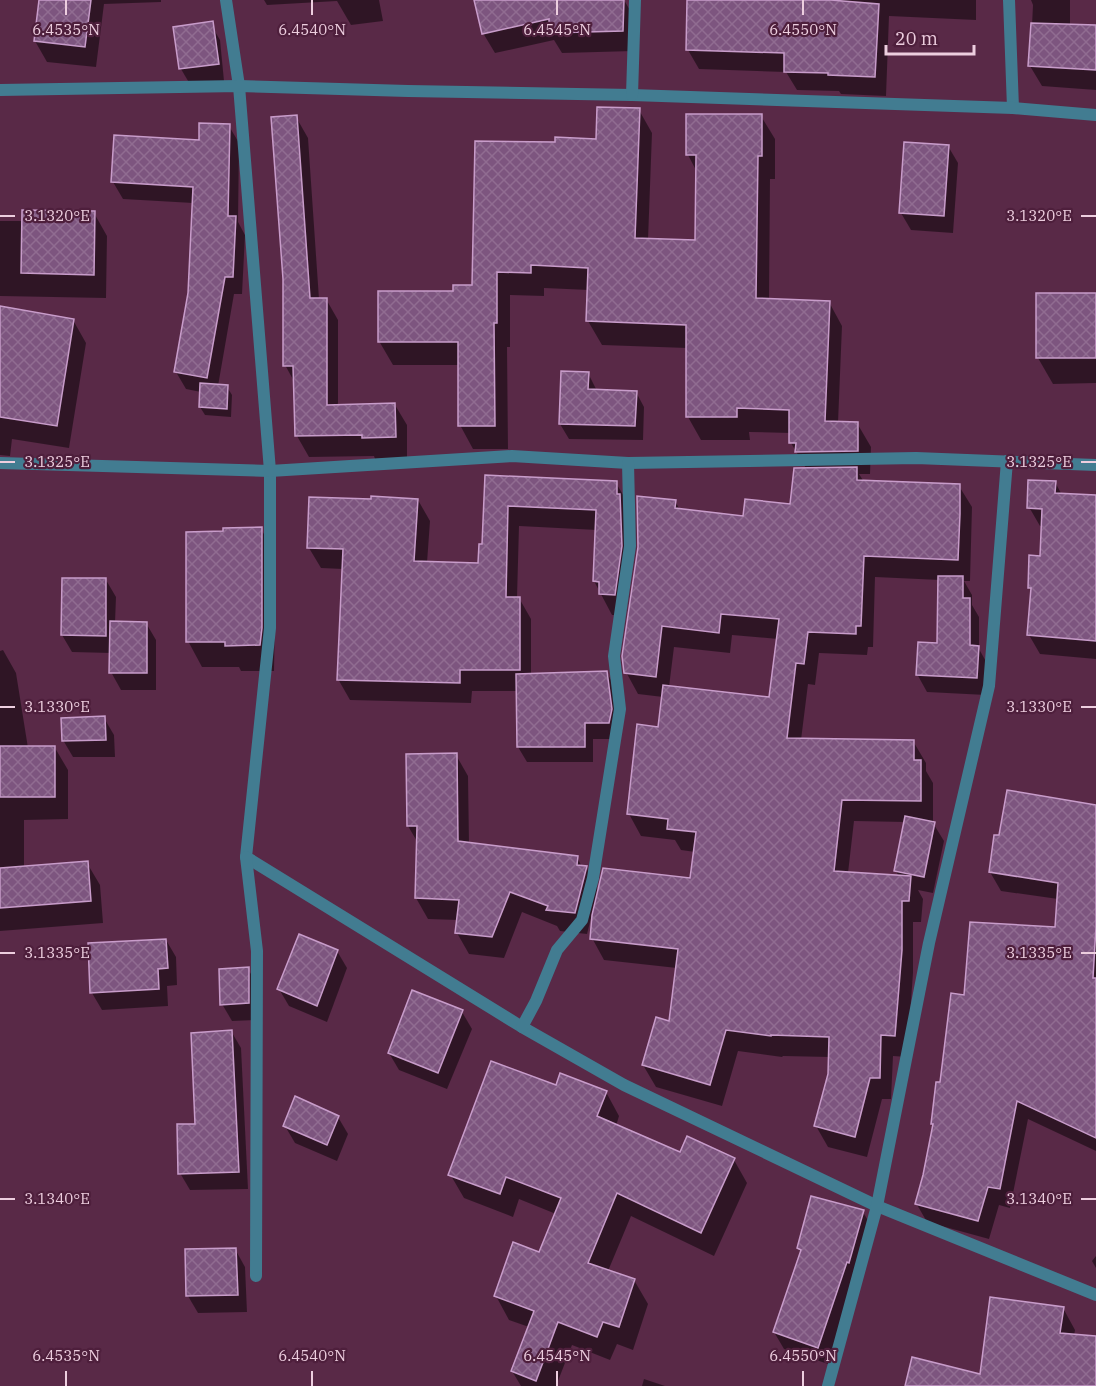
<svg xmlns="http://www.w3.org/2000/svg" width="1096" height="1386" viewBox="0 0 1096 1386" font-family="'IBM Plex Serif',serif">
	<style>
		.shadow { fill: #0007; fill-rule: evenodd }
		.building { fill: url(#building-cross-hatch); stroke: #c89cca; stroke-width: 1.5 }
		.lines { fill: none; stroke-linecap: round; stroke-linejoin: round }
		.minor { stroke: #427c91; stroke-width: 12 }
		.ticks { fill: none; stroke: #edcedf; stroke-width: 2 }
		.ticks-label { font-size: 15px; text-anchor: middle; fill: #edcedf; stroke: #4e1f3c; stroke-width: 4.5; stroke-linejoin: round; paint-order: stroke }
	</style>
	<defs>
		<pattern id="building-cross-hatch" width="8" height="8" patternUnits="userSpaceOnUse" patternTransform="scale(1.5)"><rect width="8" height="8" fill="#7d557f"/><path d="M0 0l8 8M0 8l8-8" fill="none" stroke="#906c91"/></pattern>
	</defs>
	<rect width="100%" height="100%" fill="#592947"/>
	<g class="shadow">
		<polygon points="40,0 161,0 161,2 104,4 96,67 47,62 35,41"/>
		<polygon points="264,0 379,0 383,21 351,25 337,1 267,5"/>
		<polygon points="476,0 624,0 635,19 634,51 562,53 554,40 495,53 483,33"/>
		<polygon points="689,0 976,0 976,20 889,16 886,96 841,94 839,91 797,90 786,72 699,69 688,50"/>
		<polygon points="1031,0 1070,0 1070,26 1096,27 1096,90 1042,86 1030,66 1033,5"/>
		<polygon points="210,23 220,40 224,81 191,86 181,69 175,28"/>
		<path d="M639,110L652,133L648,240L697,242V172L688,155L761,116L775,139V179H770L769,300L829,302L842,326L838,423H857L871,447L870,474H859L864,482L959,486L972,507L970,581H964L972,595V605L979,617V649L988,665L986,695L927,692L917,674L939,645L940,580L875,577L873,647H868L867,655L819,653L815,685L808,684L801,740L913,741L926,763V771L933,783V823L944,841L933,893L918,890L923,899L921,922H913V973L907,1057L893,1056L891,1099H882L867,1157L828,1147L816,1126L830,1074V1057L783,1056L782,1057L738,1051L722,1106L656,1087L643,1065L670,1022L677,968L604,960L592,938L593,914H592L587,934L560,931L557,926L522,912L504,958L469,954L457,933L458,920L428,919L416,898L418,843L408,826L456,755L468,776L469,844L577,857L582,867H586L599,891L692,880L695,852L681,850L675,840L641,836L629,814L660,729L663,697L638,694L626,672L675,501L680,510L745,518L791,506L807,470L791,443V433L749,432L750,440H701L688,417L687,348L602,345L588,321L589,290L544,288V296L510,295V347H507L508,449H473L460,425L459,365H393L379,341L455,292L474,286L556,144L597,140ZM732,635L778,639L770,698L669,687L674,647L730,653ZM854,821L905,822L896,871L899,877L848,873Z"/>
		<polygon points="296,117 308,138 319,299 326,299 338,320 338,406 395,405 407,425 407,458 375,459 374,456 309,457 297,436 295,383 285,365"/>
		<polygon points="229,126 239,143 238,222 245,235 242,294 234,294 218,386 227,387 232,395 231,417 205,415 200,407 201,392 186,389 176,372 190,294 193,203 123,199 113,182"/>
		<polygon points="948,146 958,163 953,233 911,230 901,213"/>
		<polygon points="94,213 107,236 106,298 0,296 0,221 23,221"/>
		<polygon points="1096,294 1096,383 1053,384 1038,358"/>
		<polygon points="0,308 73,320 86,343 69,448 12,439 10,456 0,455"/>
		<polygon points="588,373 597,391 636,392 644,407 643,440 569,439 560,424"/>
		<polygon points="487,477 616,483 628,503 626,615 612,615 594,581 597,530 519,526 517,598 519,598 531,619 531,675 607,673 616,689 618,739 593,739 593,762 527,762 518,747 518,691 472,691 471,703 350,700 338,679 343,569 321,568 309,548 418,500 430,521 427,563 480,564 483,545"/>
		<polygon points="1055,482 1062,495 1096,496 1096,659 1040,654 1029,635 1032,593 1029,588 1041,557 1043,526 1040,526 1029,507"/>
		<polygon points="261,529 276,555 274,671 241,671 239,667 202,667 188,641"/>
		<polygon points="106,580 116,597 115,623 146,623 156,640 156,690 121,690 111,672 111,653 72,652 62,635"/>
		<polygon points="3,650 16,673 28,748 55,748 68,770 68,819 24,820 24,868 87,863 100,885 103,923 0,931 0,651"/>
		<polygon points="104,718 114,735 115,757 73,757 63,740"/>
		<polygon points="1096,806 1096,1151 1028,1119 1010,1208 999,1205 989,1239 927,1222 916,1203 924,1175 941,1084 965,997 1056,929 1058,899 1001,891 990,872"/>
		<polygon points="166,940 176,957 177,985 167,986 168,1006 102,1010 92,993"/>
		<polygon points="337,951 347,968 327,1022 289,1006 279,989"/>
		<polygon points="248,969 258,986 258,1020 232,1021 222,1004"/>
		<polygon points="462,1012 472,1029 447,1089 399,1070 389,1053"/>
		<polygon points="231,1031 241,1048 248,1189 190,1190 180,1173"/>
		<polygon points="557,1087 606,1092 619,1116 616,1126 681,1154 734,1160 747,1183 714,1256 631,1216 608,1271 634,1280 648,1304 633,1350 617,1344 610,1360 572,1345 556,1386 521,1386 512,1371 529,1327 509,1320 496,1296 540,1254 556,1214 519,1199 513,1217 464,1198 450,1174"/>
		<polygon points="338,1117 348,1134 337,1161 295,1143 285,1126"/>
		<polygon points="863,1212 873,1229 828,1364 784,1349 774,1332 801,1253 798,1248"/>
		<polygon points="235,1249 245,1267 247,1312 198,1313 188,1296 187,1250"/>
		<polygon points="1096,1256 1096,1268 1092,1261"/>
		<polygon points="1063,1308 1075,1330 1074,1336 1096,1338 1096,1386 906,1386 981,1376"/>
		<polygon points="644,1379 665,1386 642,1386"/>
	</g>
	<g class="building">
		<polygon points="39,0 91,0 85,47 34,41"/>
		<polygon points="474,0 624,0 623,31 549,33 549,19 482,34"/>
		<polygon points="687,0 831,0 879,4 875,77 828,75 828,73 784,72 784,53 686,50"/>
		<polygon points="213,21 219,64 179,69 173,27"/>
		<polygon points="1031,23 1096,25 1096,70 1028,66"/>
		<polygon points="597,107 640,108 635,238 695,240 696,155 686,155 686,114 762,114 762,156 758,156 756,298 830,301 825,421 858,422 858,451 795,452 796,443 789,443 789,410 737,408 737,417 686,417 686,325 586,321 588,268 531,265 531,273 497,272 497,323 494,323 495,426 458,426 458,342 378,342 378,291 453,291 453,285 472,285 475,141 555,142 555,137 596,139"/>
		<polygon points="297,115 310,298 327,298 327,405 395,403 396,437 362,438 362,435 295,436 293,366 283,366 283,279 271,117"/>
		<polygon points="199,123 230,124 228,216 236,216 233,277 225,277 207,378 174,372 188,293 193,187 111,182 114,135 199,140"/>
		<polygon points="904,142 949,145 944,216 899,213"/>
		<polygon points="22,210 95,211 94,275 21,273"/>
		<rect x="1036" y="293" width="60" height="65"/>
		<polygon points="0,306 74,319 57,426 0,417"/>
		<polygon points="561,371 589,372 588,389 637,391 635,426 559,424"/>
		<polygon points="200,383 228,385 227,409 199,407"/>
		<polygon points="857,467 857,480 960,484 960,514 958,560 864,556 861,626 856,626 856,634 808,632 804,664 796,663 787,738 914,740 914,760 921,760 921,801 842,800 834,871 911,876 909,901 902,901 902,950 895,1036 881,1035 880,1078 870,1078 855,1137 814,1126 828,1074 829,1037 771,1035 771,1036 726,1030 710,1085 642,1065 656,1017 669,1021 678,949 590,939 592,915 603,868 690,878 696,832 667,829 668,819 627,814 637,724 658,727 663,685 769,697 779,619 721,614 719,633 662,626 656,677 624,673 622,656 638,547 637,496 676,500 675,508 743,516 745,499 790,504 794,468"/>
		<polygon points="485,475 617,481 617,494 620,494 622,546 615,595 599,594 599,582 593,581 596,510 508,506 506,597 520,597 520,670 460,670 460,683 337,680 343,549 307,548 309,497 371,499 371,496 418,499 414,561 478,563 479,544 482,544"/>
		<polygon points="1028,480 1056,481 1055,493 1096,495 1096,641 1027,635 1031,588 1028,588 1029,555 1040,556 1042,509 1027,508"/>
		<polygon points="262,527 262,628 260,645 225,646 225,642 186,642 186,532 223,531 223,528"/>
		<polygon points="938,576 963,576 963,598 970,598 970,645 979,646 977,678 916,675 918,642 937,643"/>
		<polygon points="62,578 106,578 106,636 61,635"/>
		<polygon points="110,621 147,622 147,673 109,673"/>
		<polygon points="607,671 612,709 609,723 585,723 585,747 517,747 516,674"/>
		<polygon points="105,716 106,740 62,741 61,718"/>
		<rect x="0" y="746" width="55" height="51"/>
		<polygon points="457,753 458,841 578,856 577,865 587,866 575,913 546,910 548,906 510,892 492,937 455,933 459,900 415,898 417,826 407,826 406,754"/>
		<polygon points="1007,790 1096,805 1096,927 1093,978 1096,978 1096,1138 1017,1101 1000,1189 988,1187 978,1221 915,1204 923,1175 933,1124 931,1124 936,1082 940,1082 951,993 964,995 970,922 1055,927 1058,883 989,872 994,835 999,835"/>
		<polygon points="905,816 935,822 924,877 894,871"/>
		<polygon points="88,861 91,901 0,908 0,868"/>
		<polygon points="299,934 338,950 317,1006 277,989"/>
		<polygon points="166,939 168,968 158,969 159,989 90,993 88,943"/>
		<polygon points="249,967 249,1003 220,1005 219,969"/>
		<polygon points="412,990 463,1010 438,1073 388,1053"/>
		<polygon points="232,1030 239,1172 178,1174 177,1124 195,1124 191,1033"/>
		<polygon points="491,1061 556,1085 560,1073 607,1091 597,1116 680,1152 687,1136 735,1158 701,1233 617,1193 588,1263 635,1279 619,1327 603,1322 597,1337 558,1322 536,1381 511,1371 534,1311 494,1296 513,1242 539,1252 561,1198 506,1177 500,1194 448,1175"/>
		<polygon points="295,1096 339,1116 327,1145 283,1126"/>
		<polygon points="811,1196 864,1210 849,1263 847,1262 818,1348 773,1332 801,1250 797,1248"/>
		<polygon points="236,1248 238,1295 186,1296 185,1249"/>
		<polygon points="990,1297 1064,1307 1060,1333 1096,1336 1096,1386 905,1386 912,1357 980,1374"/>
	</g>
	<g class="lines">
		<g class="minor">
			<polyline points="226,0 239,86 270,471 270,628 246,857 522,1027 624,1085 877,1206 1096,1295"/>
			<polyline points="1009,0 1013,108"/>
			<polyline points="0,90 239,86 408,91 632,95 1013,108 1096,115"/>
			<polyline points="632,95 635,0"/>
			<polyline points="0,463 270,471 512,456 628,463 916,458 1096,465"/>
			<polyline points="246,857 257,951 256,1276"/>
			<polyline points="522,1027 536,1001 557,950 582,920 593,878 620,709 614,656 630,546 628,463"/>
			<polyline points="828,1386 877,1206 929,943 989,686 1007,461"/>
		</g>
	</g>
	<path class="ticks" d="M66,0V15M312,0V15M557,0V15M803,0V15M0,216H15M1081,216H1096M0,462H15M1081,462H1096M0,707H15M1081,707H1096M0,953H15M1081,953H1096M0,1199H15M1081,1199H1096M66,1371V1386M312,1371V1386M557,1371V1386M803,1371V1386"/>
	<g class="ticks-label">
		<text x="66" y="35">6.4535°N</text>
		<text x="312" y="35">6.4540°N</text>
		<text x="557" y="35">6.4545°N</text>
		<text x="803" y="35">6.4550°N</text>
		<text x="1039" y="221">3.1320°E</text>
		<text x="57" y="221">3.1320°E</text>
		<text x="1039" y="467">3.1325°E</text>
		<text x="57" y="467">3.1325°E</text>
		<text x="1039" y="712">3.1330°E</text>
		<text x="57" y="712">3.1330°E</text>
		<text x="1039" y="958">3.1335°E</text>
		<text x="57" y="958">3.1335°E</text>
		<text x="57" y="1204">3.1340°E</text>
		<text x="1039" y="1204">3.1340°E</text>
		<text x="66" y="1361">6.4535°N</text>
		<text x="312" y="1361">6.4540°N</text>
		<text x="557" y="1361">6.4545°N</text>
		<text x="803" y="1361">6.4550°N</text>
	</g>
	<path d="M886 45v9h88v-9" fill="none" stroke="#edcedf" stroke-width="3"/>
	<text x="895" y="45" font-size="18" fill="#edcedf" stroke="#4e1f3c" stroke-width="4.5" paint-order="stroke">20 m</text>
</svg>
